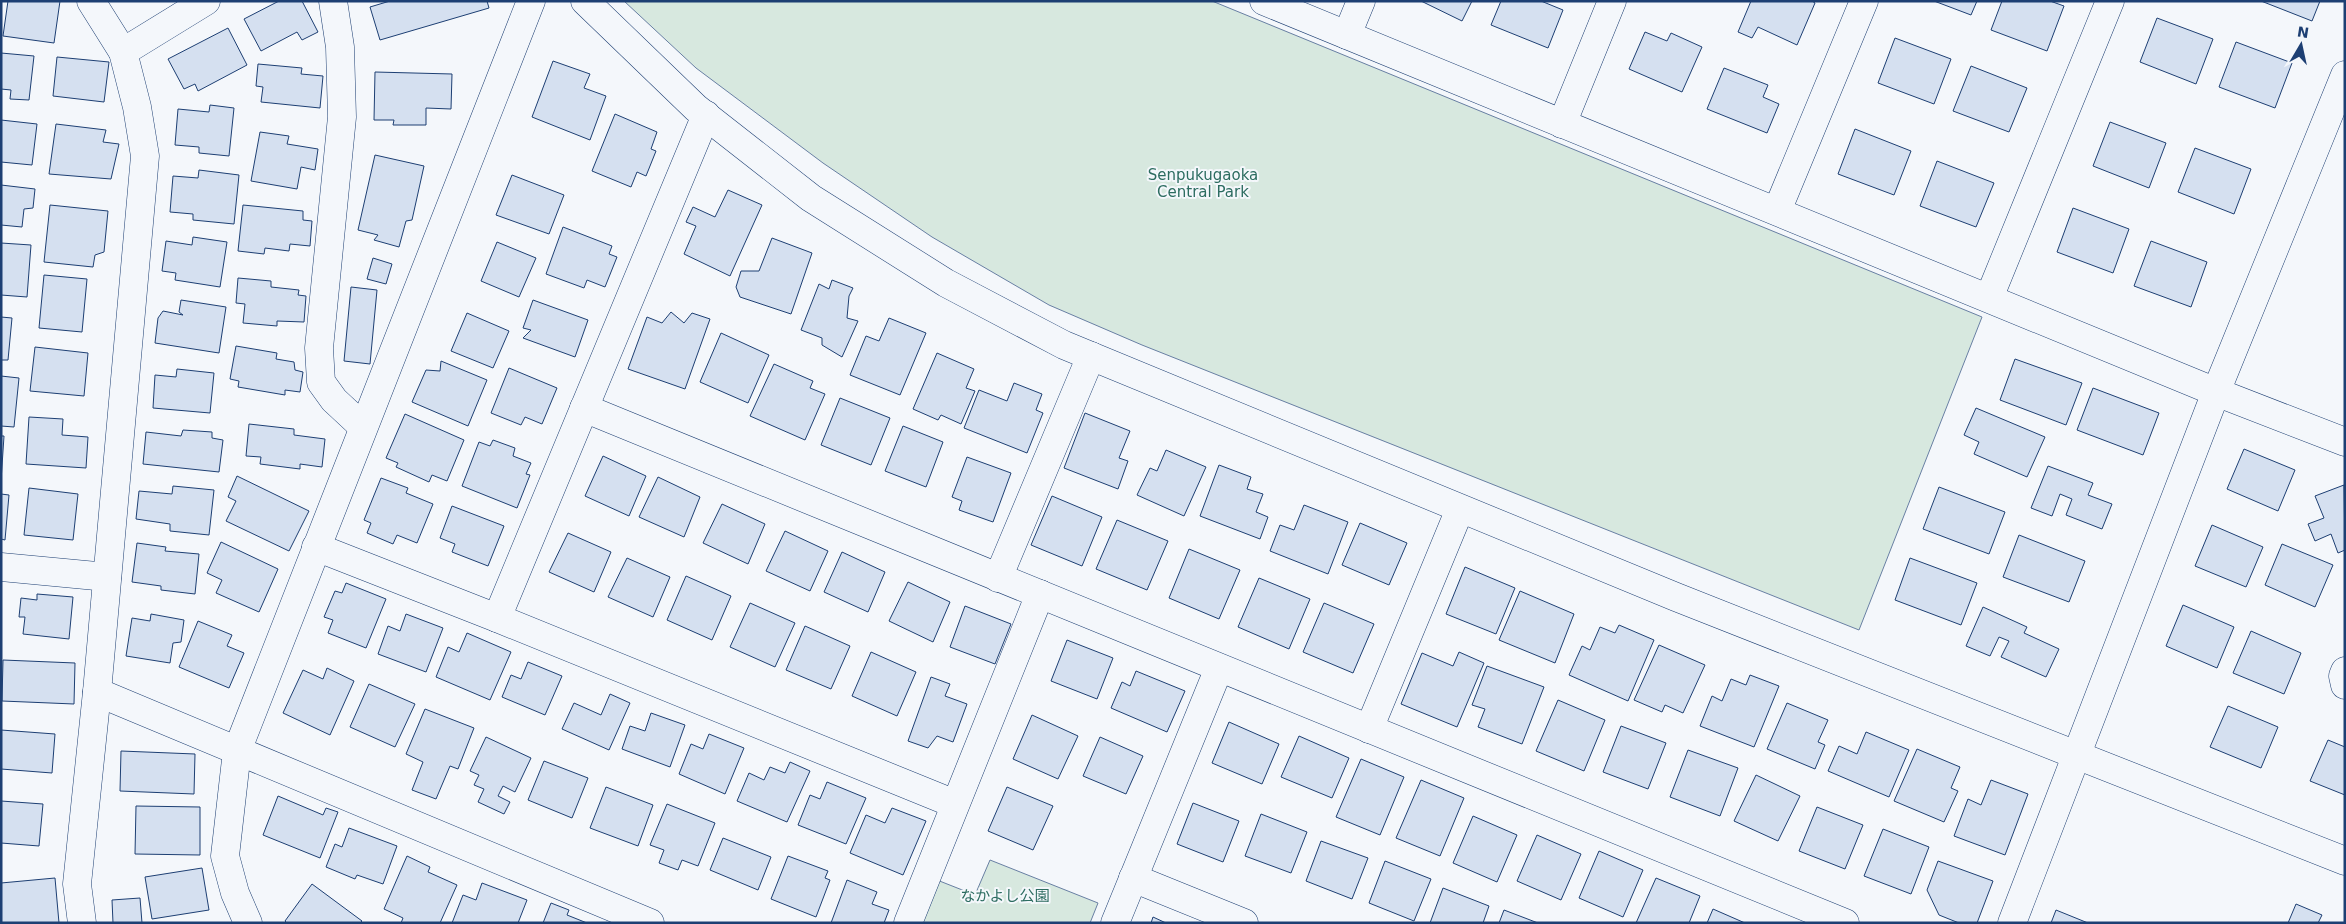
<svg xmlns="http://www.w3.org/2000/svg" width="2346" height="924" viewBox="0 0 2346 924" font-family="'DejaVu Sans','Noto Sans JP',sans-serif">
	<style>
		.green { fill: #d7e8df; stroke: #687fa3 }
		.building { fill: #d5e0f0; stroke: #1d3f73 }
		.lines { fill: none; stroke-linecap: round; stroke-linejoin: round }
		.minor-casing { stroke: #1d3f73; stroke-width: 29 }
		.minor { stroke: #f4f7fb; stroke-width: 28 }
		.labels { text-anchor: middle; stroke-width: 4; stroke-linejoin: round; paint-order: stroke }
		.park-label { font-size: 15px; fill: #2c6c60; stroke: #f4f7fb }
	</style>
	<rect width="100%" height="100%" fill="#f4f7fb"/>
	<g class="green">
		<polygon points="624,1 1212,1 1982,317 1859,630 1142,345 1049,305 932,237 823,163 696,68"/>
		<polygon points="990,860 1098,903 1090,923 920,923 937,880 975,895"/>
	</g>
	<g class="building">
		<polygon points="8,1 60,1 54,43 3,36"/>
		<polygon points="279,1 302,1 318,32 302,40 297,32 261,51 244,19"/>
		<polygon points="390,1 487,1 489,8 380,40 370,7"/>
		<polygon points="1421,1 1472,1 1462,21"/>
		<polygon points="1501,1 1541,1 1563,10 1548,48 1491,25"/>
		<polygon points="1751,1 1812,1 1815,3 1797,45 1758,27 1752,38 1738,32"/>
		<polygon points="1934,1 1977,1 1971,15"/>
		<polygon points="2002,1 2050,1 2064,6 2047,51 1991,30"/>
		<polygon points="2261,1 2320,1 2312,21"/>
		<polygon points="2157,18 2213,39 2196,84 2140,62"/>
		<polygon points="228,28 247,65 198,91 195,84 184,89 168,59"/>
		<polygon points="1645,32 1667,41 1671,33 1702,47 1682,92 1629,69"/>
		<polygon points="1895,38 1951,59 1934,104 1878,83"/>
		<polygon points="2236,42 2292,63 2275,108 2219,87"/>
		<polygon points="1,53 34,56 29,100 10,99 11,90 1,89"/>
		<polygon points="57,57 109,62 104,102 53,96"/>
		<polygon points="553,61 590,74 584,88 606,96 590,140 532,117"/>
		<polygon points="258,64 302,68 301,74 323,76 320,108 261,102 263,87 256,86"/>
		<polygon points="1971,66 2027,88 2009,132 1953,111"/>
		<polygon points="1724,68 1768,85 1763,97 1779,104 1767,133 1707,109"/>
		<polygon points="375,72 452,74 451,109 426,108 426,125 393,125 394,120 374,120"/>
		<polygon points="210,105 234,108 229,156 199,153 199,147 175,145 178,109 209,112"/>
		<polygon points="615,114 657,132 651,149 656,151 646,176 637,172 631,187 592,171"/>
		<polygon points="1,120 37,124 32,165 1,162"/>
		<polygon points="2110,122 2166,143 2149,188 2093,166"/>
		<polygon points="56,124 106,130 103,142 119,144 111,179 49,174"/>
		<polygon points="1855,129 1911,151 1894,195 1838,174"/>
		<polygon points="260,132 289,136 287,144 318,149 315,170 301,167 297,189 251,181"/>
		<polygon points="2195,148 2251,169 2234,214 2178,192"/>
		<polygon points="375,155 424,166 412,220 406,221 399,247 374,240 378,235 358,230"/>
		<polygon points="1937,161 1994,183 1976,227 1920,206"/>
		<polygon points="199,170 239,175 234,224 193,220 193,214 170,212 173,176 198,178"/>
		<polygon points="512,175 564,195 549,234 496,215"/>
		<polygon points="1,185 35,189 33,208 24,209 22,227 1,225"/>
		<polygon points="728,190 762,205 730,276 684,254 696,226 686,222 693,207 715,217"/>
		<polygon points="50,205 108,211 104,252 95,255 93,267 44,262"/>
		<polygon points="243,205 303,211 303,220 312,221 310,246 290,244 289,251 265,248 264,254 238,251"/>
		<polygon points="2073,208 2129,229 2113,273 2057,252"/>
		<polygon points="563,227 612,246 609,254 617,257 605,287 587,280 584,288 546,274"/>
		<polygon points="193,237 227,242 220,287 175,280 176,273 162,271 166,241 192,245"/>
		<polygon points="772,238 812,253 791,314 740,297 736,287 741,271 759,271"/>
		<polygon points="2151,241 2207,262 2191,307 2134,286"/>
		<polygon points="497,242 536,258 519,297 481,281"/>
		<polygon points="1,243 31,245 27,297 1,295"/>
		<polygon points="373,258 392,264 386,284 367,279"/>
		<polygon points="44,275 87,279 82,332 39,328"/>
		<polygon points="238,278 271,281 271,287 299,290 298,295 306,296 304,322 277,321 277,326 243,323 245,304 236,303"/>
		<polygon points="832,280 853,288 849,296 847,318 858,321 842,357 822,345 822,338 801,330 819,284 829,289"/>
		<polygon points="351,287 377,290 370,364 344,361"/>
		<polygon points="181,300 226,307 219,353 155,343 158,318 163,311 183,315 179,312"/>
		<polygon points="533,300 588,320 575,357 523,338 531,330 523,328"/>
		<polygon points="671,312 684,323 692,313 710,319 685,389 628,369 647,317 662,323"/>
		<polygon points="467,313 509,331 493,368 451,351"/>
		<polygon points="1,317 12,318 8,360 1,360"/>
		<polygon points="889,318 926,333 900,395 850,375 866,336 879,341"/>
		<polygon points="721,333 769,355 748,403 700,382"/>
		<polygon points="236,346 277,353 276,359 294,362 295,370 303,372 300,392 285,390 285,395 238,387 239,381 230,379"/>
		<polygon points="35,347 88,353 84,396 30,391"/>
		<polygon points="937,353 974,369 966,388 975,391 961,424 941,415 938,420 913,409"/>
		<polygon points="2015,359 2082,383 2066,425 2000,400"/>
		<polygon points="441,361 487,380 468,426 412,402 426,370 440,371"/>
		<polygon points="774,364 813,381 810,388 825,394 805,440 750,416"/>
		<polygon points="509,368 557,388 542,424 525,417 521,425 491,413"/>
		<polygon points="177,369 214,373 210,413 153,408 155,375 176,377"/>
		<polygon points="1,376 19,378 14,427 1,426"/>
		<polygon points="1014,383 1042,394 1036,410 1043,413 1027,453 964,428 979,390 1007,401"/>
		<polygon points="2093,388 2159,413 2143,455 2077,430"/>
		<polygon points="840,398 890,418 871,465 821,445"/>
		<polygon points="1976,408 2045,437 2027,477 1974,454 1979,442 1964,435"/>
		<polygon points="1085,413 1130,431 1119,458 1128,461 1118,489 1064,468"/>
		<polygon points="405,414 464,440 447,481 432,475 429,482 396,467 398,463 386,458"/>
		<polygon points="29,417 63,419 62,435 88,437 86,468 26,464"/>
		<polygon points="249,424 294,429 294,435 325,439 322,467 300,464 300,469 260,464 261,457 246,456"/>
		<polygon points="903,426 943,442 926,487 885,471"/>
		<polygon points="183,430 212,432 212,438 223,440 219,472 143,464 146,432 181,436"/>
		<polygon points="1,436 4,436 1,481"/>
		<polygon points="493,440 515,448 513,456 531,463 526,474 530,475 517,508 462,486 479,442 490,446"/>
		<polygon points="2244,449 2295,470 2278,511 2227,489"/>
		<polygon points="1166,450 1206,467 1184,516 1137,495 1150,468 1157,471"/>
		<polygon points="603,456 646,476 629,516 585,496"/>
		<polygon points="967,457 1011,473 993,522 959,510 962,501 952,497"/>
		<polygon points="1219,465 1251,477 1247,489 1263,494 1256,512 1268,517 1260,539 1200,516"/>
		<polygon points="2048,466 2093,483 2088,495 2112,504 2102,529 2066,515 2072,499 2060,494 2052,516 2031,508"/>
		<polygon points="237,476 309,511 289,551 226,521 236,501 228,497"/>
		<polygon points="658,477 700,497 684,537 639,517"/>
		<polygon points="381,478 408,488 406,493 433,504 417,543 397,535 393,544 367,533 371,523 364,520"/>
		<polygon points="2344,485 2345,550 2338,553 2331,534 2315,541 2308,524 2324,518 2315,496"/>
		<polygon points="173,486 214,490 209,535 170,531 170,524 136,519 139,491 172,494"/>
		<polygon points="1939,487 2005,512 1989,554 1923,529"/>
		<polygon points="29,488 78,494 73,540 24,535"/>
		<polygon points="1,494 9,495 5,540 1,539"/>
		<polygon points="1052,496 1102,517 1082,566 1031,545"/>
		<polygon points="722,504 765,524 748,564 703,543"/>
		<polygon points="1304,505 1348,522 1328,574 1270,551 1280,525 1294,530"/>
		<polygon points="452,506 504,526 488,566 452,552 455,544 440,538"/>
		<polygon points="1117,520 1168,541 1147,590 1096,569"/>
		<polygon points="1360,523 1407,543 1389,585 1342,565"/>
		<polygon points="2212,525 2263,547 2246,587 2195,566"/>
		<polygon points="785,531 828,551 810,591 766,571"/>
		<polygon points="568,533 611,552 594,592 549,572"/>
		<polygon points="2019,535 2085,561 2069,602 2003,577"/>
		<polygon points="221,542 278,569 259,612 216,593 222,580 207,573"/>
		<polygon points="137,543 166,547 165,551 199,554 195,594 161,590 161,586 132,582"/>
		<polygon points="2282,544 2333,565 2315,607 2265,585"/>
		<polygon points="1189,549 1240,570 1219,619 1169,598"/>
		<polygon points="842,552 885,572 868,612 824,592"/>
		<polygon points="627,558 670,577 653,617 608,597"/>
		<polygon points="1910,558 1977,583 1961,625 1895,600"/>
		<polygon points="1465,567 1515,588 1496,634 1446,614"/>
		<polygon points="686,576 731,596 712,640 667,620"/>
		<polygon points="1259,578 1310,599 1289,649 1238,627"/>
		<polygon points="908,582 950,602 933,642 889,621"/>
		<polygon points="346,583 386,599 366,648 328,633 333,620 324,617 335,591 342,593"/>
		<polygon points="1520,591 1574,614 1555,663 1499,640"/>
		<polygon points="37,594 73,597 69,639 23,634 25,617 19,617 21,598 37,600"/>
		<polygon points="750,603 795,623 775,667 730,647"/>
		<polygon points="1324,603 1374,624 1353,673 1303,652"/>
		<polygon points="2183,605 2234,627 2217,668 2166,646"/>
		<polygon points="965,606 1011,624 995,664 950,647"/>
		<polygon points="1983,607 2027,627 2024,633 2059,649 2046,677 2001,657 2009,641 1999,637 1990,656 1966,646"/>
		<polygon points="151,614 184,620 181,642 173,643 170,663 126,656 132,618 150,621"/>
		<polygon points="406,614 443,628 426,672 378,654 388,626 400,631"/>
		<polygon points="198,621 232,635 227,646 244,653 229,688 179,667"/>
		<polygon points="1619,625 1654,640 1628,701 1569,675 1582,646 1590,650 1600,627 1615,633"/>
		<polygon points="805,626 850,646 831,689 786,670"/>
		<polygon points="2251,631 2301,653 2284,694 2233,673"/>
		<polygon points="467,633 511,652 490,700 436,677 448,647 459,652"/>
		<polygon points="1067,640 1113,658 1097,699 1051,681"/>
		<polygon points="1659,645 1705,665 1683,713 1665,705 1662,712 1634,700"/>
		<polygon points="871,652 916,672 897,716 852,696"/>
		<polygon points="1459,652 1484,663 1457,727 1401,704 1422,653 1453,666"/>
		<polygon points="3,660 75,663 74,704 2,701"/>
		<polygon points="528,662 562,676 545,715 502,697 511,675 521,679"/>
		<polygon points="1487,666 1544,687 1522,744 1478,727 1485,709 1472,705"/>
		<polygon points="327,668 354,681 330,735 283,713 303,670 323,679"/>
		<polygon points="1136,671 1185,691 1167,732 1111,708 1122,682 1130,686"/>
		<polygon points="1750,675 1779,686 1754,747 1700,726 1712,696 1722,701 1731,679 1746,685"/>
		<polygon points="931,677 950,684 945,696 967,704 953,742 937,736 928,748 908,741"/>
		<polygon points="369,684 415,704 395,747 350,727"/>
		<polygon points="610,694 630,703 609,750 562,729 574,703 601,715"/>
		<polygon points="1558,700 1605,720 1584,771 1536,751"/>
		<polygon points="1787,703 1828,720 1818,742 1825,745 1815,769 1767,749"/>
		<polygon points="2228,706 2278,727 2261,768 2210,747"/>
		<polygon points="425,709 474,728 458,769 450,766 436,799 412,790 423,762 406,754"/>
		<polygon points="651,713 685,725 670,767 622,749 630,726 645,731"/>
		<polygon points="1032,715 1078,736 1058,779 1013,759"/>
		<polygon points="1229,722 1279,744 1262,784 1212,763"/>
		<polygon points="1621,726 1666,743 1648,789 1603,772"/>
		<polygon points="1,730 55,734 52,773 1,769"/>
		<polygon points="1866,732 1909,750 1889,797 1828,771 1839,746 1857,754"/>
		<polygon points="709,734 744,748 725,794 679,774 691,744 703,749"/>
		<polygon points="1299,736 1349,758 1332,798 1281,777"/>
		<polygon points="486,737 531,758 515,792 503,786 498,796 510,802 504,814 478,802 484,789 474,785 479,775 470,771"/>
		<polygon points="1100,737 1143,756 1126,794 1083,776"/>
		<polygon points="2328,740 2345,747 2345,795 2310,781"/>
		<polygon points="1917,749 1960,767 1951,788 1958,791 1944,822 1894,801"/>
		<polygon points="1688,750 1738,768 1720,816 1670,797"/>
		<polygon points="121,751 195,754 194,794 120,791"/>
		<polygon points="1361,759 1404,777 1380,835 1336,817"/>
		<polygon points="544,761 588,778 572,818 528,800"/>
		<polygon points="790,762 810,771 787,822 737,801 749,773 764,780 770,767 785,773"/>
		<polygon points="1756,775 1800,796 1778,841 1734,821"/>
		<polygon points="1421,780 1464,798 1440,856 1396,838"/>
		<polygon points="1991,780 2028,794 2005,855 1954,836 1968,799 1981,805"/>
		<polygon points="827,782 866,798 846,844 798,825 810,795 820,799"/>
		<polygon points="606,787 653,805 638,846 590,828"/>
		<polygon points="1007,787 1053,806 1033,850 988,831"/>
		<polygon points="278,796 323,815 326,808 338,812 320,858 263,835"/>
		<polygon points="1,801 43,804 39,846 1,843"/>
		<polygon points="1193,803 1239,821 1223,862 1177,844"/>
		<polygon points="667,804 715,823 698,866 682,860 678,870 659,863 664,850 650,845"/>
		<polygon points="136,806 200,807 200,855 135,854"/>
		<polygon points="1817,807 1863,825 1845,869 1799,851"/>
		<polygon points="892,808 926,821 903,875 850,853 866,815 885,823"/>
		<polygon points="1261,814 1307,832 1291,873 1245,856"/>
		<polygon points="1473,816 1517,835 1497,882 1453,863"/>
		<polygon points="349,828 397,846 383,884 357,875 355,879 326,867 335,844 342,847"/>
		<polygon points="1883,829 1929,847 1911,894 1864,876"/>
		<polygon points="1537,835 1581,854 1561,900 1517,881"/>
		<polygon points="723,838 771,857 758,890 710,870"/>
		<polygon points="1321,841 1368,858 1352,899 1306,881"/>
		<polygon points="1599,851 1643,870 1623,917 1579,898"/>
		<polygon points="407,856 430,867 428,872 457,885 440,923 401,923 403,918 384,909"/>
		<polygon points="788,856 828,871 825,878 830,880 816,917 771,899"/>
		<polygon points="1385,861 1431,879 1414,921 1369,903"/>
		<polygon points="1938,861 1993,881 1977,923 1959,923 1939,915 1927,890"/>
		<polygon points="202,868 209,910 152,919 145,877"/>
		<polygon points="55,878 59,923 1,923 1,883"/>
		<polygon points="1656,878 1700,896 1689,923 1636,923"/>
		<polygon points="847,880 877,892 872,904 889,910 884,923 831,923"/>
		<polygon points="482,883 527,900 518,923 452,923 463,895 476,900"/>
		<polygon points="312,884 362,921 360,923 287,923 285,921"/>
		<polygon points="1443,888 1489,906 1483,923 1430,923"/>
		<polygon points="140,898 142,923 113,923 112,900"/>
		<polygon points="551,903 569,910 567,915 587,923 543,923"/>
		<polygon points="2296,904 2322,915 2318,923 2288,923"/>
		<polygon points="1713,909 1745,923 1707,923"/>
		<polygon points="1504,910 1538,923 1499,923"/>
		<polygon points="2056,910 2088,923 2051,923"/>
		<polygon points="1153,917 1166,923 1151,923"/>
	</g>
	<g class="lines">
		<g class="minor-casing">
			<g id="minor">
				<polyline points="333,1 340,47 342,117 319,348 321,382 334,400 363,427"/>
				<polyline points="585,1 696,108 811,198 946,283 1064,345 1676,597 2345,861"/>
				<polyline points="1264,1 2216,392 2345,442"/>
				<polyline points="1347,35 1361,1"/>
				<polyline points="123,52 206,1"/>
				<polyline points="1562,124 1612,1"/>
				<polyline points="1777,211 1864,1"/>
				<polyline points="1989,298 2110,1"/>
				<polyline points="584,408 1845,923"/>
				<polyline points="316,547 497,618 955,804"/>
				<polyline points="1,567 107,577"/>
				<polyline points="998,578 1091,356"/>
				<polyline points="497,618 706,115"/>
				<polyline points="2345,671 2343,676 2345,685"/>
				<polyline points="97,692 650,923"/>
				<polyline points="1369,729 1460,509"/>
				<polyline points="1133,878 1244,923"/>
				<polyline points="82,923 77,884 97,692 145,156 137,107 123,52 91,1"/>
				<polyline points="248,923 235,893 225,856 237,751 531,1"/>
				<polyline points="908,923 1040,594"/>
				<polyline points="1115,923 1219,668"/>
				<polyline points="2012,923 2216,392 2345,75"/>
			</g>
		</g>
		<use href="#minor" class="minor"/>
	</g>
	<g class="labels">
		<g class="park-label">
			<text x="1203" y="180">Senpukugaoka<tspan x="1203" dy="17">Central Park</tspan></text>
			<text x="1005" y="901">なかよし公園</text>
		</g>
	</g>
	<rect width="2346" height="924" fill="none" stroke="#1d3f73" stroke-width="5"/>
	<g transform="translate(2301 45) rotate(9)" stroke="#f4f7fb" stroke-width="4" paint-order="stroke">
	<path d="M0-4L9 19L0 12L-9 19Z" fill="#1d3f73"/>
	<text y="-8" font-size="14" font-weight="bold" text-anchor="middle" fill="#1d3f73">N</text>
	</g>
</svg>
